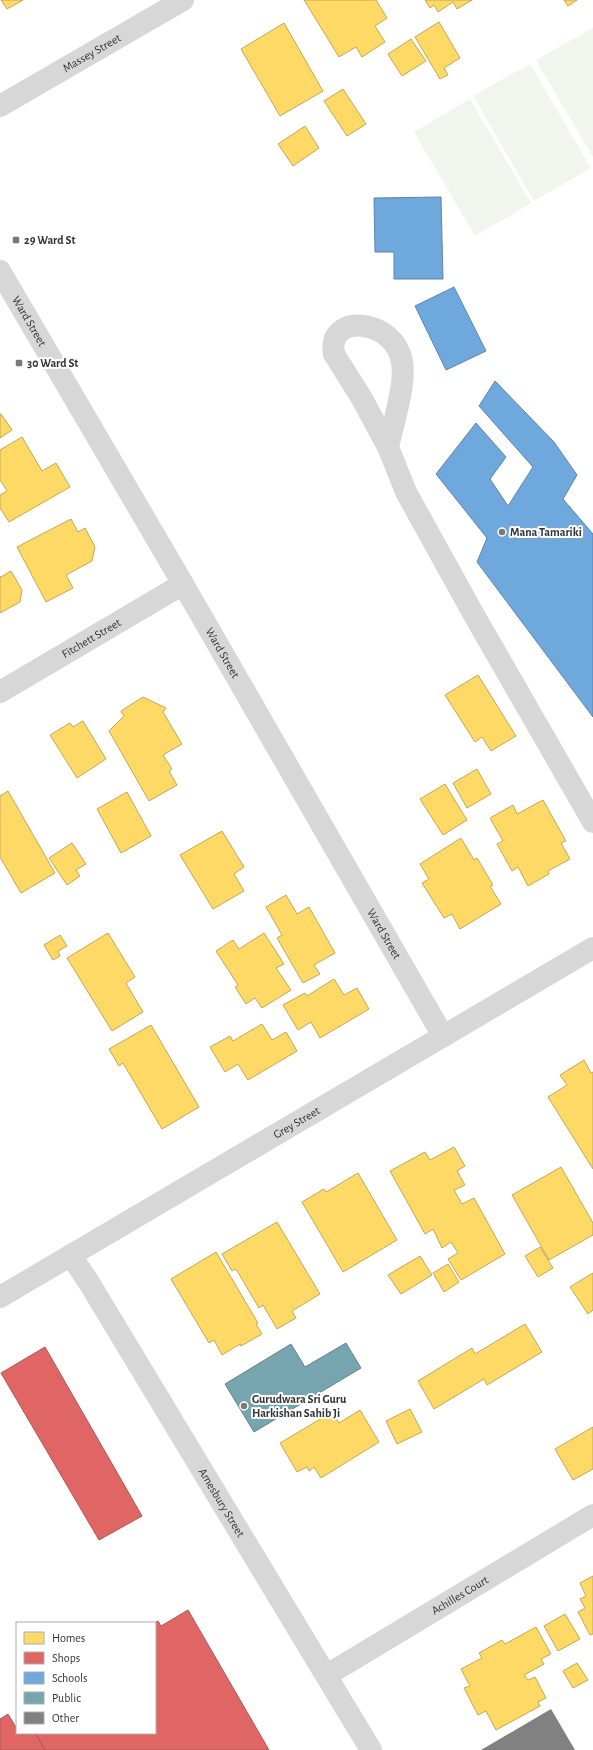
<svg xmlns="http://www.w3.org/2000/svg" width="593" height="1750" font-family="'Alegreya Sans',sans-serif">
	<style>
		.green { fill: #f1f5ed }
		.homes { fill: #ffd966; stroke: #c2a757 }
		.shops { fill: #e06666; stroke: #ac5757 }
		.schools { fill: #6fa8dc; stroke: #5d85a9 }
		.public { fill: #76a5af; stroke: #62838a }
		.building { fill: #818181 }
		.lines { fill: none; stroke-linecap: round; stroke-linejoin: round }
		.minor { stroke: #d7d7d7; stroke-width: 22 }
		.poi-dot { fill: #7a7a7a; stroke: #fff; stroke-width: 1.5 }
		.labels { text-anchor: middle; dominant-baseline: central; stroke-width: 4; stroke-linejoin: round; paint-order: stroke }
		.street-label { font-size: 12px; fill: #333; stroke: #fff }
		.poi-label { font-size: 12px; font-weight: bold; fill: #333; stroke: #fff; text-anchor: start }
	</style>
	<rect width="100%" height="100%" fill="#fff"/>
	<g class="green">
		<polygon points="593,28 593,157 536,60"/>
		<polygon points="530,64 591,168 534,201 473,96"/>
		<polygon points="470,99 531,203 475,236 414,132"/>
	</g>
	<g class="homes">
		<polygon points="1,0 23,0 7,9"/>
		<polygon points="304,0 376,0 387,18 375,26 385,42 362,57 356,47 339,57"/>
		<polygon points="425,0 472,0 457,9 453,2 438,12 434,5 430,8"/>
		<polygon points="564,0 577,0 568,6"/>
		<polygon points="439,22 460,58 444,68 448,75 440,79 415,37"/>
		<polygon points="284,23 323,91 280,116 241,49"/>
		<polygon points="411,39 426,61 402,76 388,54"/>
		<polygon points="343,89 366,124 347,136 324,101"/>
		<polygon points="305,126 319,148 293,166 278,144"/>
		<polygon points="0,414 1,414 12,430 0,438"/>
		<polygon points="22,437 42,471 56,463 70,487 9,522 0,508 0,495 7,491 0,480 0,450"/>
		<polygon points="71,519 78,532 85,528 95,547 92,561 66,575 73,588 46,602 17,547"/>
		<polygon points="11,571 22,590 20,602 0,613 0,576 1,577"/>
		<polygon points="478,675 516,736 491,751 482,737 475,742 445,695"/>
		<polygon points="143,697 166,708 163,712 182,744 163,755 172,769 169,771 177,785 149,801 109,731 124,716 121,711"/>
		<polygon points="83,721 106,759 77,778 50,735 70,723 73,727"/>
		<polygon points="477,769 491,794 467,808 453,783"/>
		<polygon points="445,784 467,820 443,835 420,799"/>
		<polygon points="8,791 55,873 21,893 0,857 0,796"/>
		<polygon points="127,792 151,836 121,853 97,809"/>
		<polygon points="543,800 566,841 561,843 570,859 548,871 549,874 528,886 518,867 512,871 497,844 503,841 490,818 513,805 517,814"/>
		<polygon points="222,831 244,867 234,874 244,891 213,909 180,855"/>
		<polygon points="461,838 474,860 477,858 493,885 490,886 501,904 460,929 452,914 444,918 422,883 429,879 420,864"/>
		<polygon points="72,843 86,864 76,870 80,876 67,885 49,858"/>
		<polygon points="286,895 297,914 309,907 335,953 314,965 320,974 303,983 277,938 282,935 266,907"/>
		<polygon points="108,933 135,977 126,983 143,1012 112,1031 67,958"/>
		<polygon points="264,933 284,964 276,968 291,990 262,1008 255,998 246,1004 235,987 238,985 216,951 233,940 239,949"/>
		<polygon points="60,935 67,946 58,951 60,956 53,960 44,945"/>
		<polygon points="334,979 344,995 357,988 369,1009 320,1038 311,1022 298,1030 283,1005 305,993 307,996"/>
		<polygon points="262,1024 272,1040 286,1032 297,1051 248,1080 238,1064 225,1072 210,1047 230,1036 233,1041"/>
		<polygon points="151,1025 199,1107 162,1129 123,1063 119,1066 109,1049"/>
		<polygon points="584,1060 591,1073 593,1072 593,1169 548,1097 567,1085 560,1075"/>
		<polygon points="454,1147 465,1166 457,1171 465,1185 454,1190 462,1204 474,1198 505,1254 461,1280 448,1259 458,1253 451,1242 442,1248 433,1229 425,1234 390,1171 425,1152 430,1160"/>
		<polygon points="561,1167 593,1223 593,1235 549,1260 512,1195"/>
		<polygon points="358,1173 397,1240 343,1272 302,1202 324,1189 326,1192"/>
		<polygon points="277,1222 320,1294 292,1311 296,1318 277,1329 263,1305 259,1308 236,1269 232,1271 222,1254"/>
		<polygon points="540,1247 553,1268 538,1277 525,1256"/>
		<polygon points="216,1252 258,1323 256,1324 262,1334 241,1346 240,1344 222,1355 214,1340 209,1343 171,1279"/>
		<polygon points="420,1256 432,1275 401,1294 388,1275"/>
		<polygon points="448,1264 459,1282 444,1292 433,1273"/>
		<polygon points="593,1273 593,1310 588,1314 570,1287"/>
		<polygon points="525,1324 542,1352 487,1385 484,1379 434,1409 418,1381 472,1348 475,1354"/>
		<polygon points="410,1409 422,1432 397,1444 386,1421"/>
		<polygon points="360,1410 379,1442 321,1478 314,1467 309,1471 307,1467 297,1472 280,1443 332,1412 339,1423"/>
		<polygon points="593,1427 593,1469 573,1480 555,1449"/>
		<polygon points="593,1576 593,1634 590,1635 578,1612 585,1608 580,1599 586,1596 580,1583"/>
		<polygon points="565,1614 580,1639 558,1651 544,1626"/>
		<polygon points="536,1627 551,1654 541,1659 544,1664 524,1675 528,1680 535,1677 546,1698 538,1702 540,1706 496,1730 486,1711 478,1715 464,1688 470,1686 461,1669 482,1658 479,1653 502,1640 505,1644"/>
		<polygon points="577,1663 588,1680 573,1688 563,1671"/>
	</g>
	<g class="shops">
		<polygon points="45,1347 142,1516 99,1540 1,1373"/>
		<polygon points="188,1610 269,1750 45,1750 35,1733 155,1733 154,1623 158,1621 161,1626"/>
		<polygon points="8,1714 17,1729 17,1733 20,1734 35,1733 45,1750 0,1750 0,1719"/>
	</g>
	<g class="schools">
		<polygon points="441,197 443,279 394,279 394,252 375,252 374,198"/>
		<polygon points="454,287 486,351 446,370 415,306"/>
		<polygon points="495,381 554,442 577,475 563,499 593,534 593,717 477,562 487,538 436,474 476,423 506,457 490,479 508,506 533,467 479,406"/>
	</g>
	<polygon class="public" points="346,1343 361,1368 254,1432 225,1384 291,1344 305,1367"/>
	<polygon class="building" points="551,1709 575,1750 481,1750"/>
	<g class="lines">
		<g class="minor">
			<path id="s1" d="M0,106L183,0"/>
			<path id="s2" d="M0,271L183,584L443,1036"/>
			<path d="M388,447C393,424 406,384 402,362C395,318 326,312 334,354L361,397L388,447L406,492L474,615L593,822"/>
			<path id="s3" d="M0,692L183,584"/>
			<path id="s4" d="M71,1256L88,1281L371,1750"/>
			<path id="s5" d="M0,1297L593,948"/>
			<path id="s6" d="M327,1675L593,1515"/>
		</g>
	</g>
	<g class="poi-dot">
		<rect x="12" y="236" width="8" height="8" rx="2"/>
		<rect x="15" y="359" width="8" height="8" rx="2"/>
		<circle cx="502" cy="532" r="4"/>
		<circle cx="244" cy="1406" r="4"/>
	</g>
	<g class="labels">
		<g class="street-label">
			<text stroke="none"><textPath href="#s1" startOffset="106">Massey Street</textPath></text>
			<text stroke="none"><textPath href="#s2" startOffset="58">Ward Street</textPath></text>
			<text stroke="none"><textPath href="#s3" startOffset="106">Fitchett Street</textPath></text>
			<text stroke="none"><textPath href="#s2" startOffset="442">Ward Street</textPath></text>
			<text stroke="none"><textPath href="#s2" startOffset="766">Ward Street</textPath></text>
			<text stroke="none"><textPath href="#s5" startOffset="344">Grey Street</textPath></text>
			<text stroke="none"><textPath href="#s4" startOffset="289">Amesbury Street</textPath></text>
			<text stroke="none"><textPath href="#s6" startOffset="155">Achilles Court</textPath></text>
		</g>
		<g class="poi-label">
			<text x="24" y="240">29 Ward St</text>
			<text x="27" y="363">30 Ward St</text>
			<text x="510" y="532">Mana Tamariki</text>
			<text x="252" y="1399">Gurudwara Sri Guru<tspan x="252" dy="14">Harkishan Sahib Ji</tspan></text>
		</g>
	</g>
	<rect x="16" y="1622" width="140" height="112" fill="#ffffff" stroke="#adadad"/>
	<rect x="24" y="1632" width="20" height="12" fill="#ffd966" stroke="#adadad"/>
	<text x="52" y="1642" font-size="12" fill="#333333">Homes</text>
	<rect x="24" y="1652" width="20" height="12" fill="#e06666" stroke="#adadad"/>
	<text x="52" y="1662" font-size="12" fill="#333333">Shops</text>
	<rect x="24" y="1672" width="20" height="12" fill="#6fa8dc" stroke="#adadad"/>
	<text x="52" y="1682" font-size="12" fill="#333333">Schools</text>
	<rect x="24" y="1692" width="20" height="12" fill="#76a5af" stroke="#adadad"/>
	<text x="52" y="1702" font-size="12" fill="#333333">Public</text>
	<rect x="24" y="1712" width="20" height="12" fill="#818181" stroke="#adadad"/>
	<text x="52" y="1722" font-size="12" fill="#333333">Other</text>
</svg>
